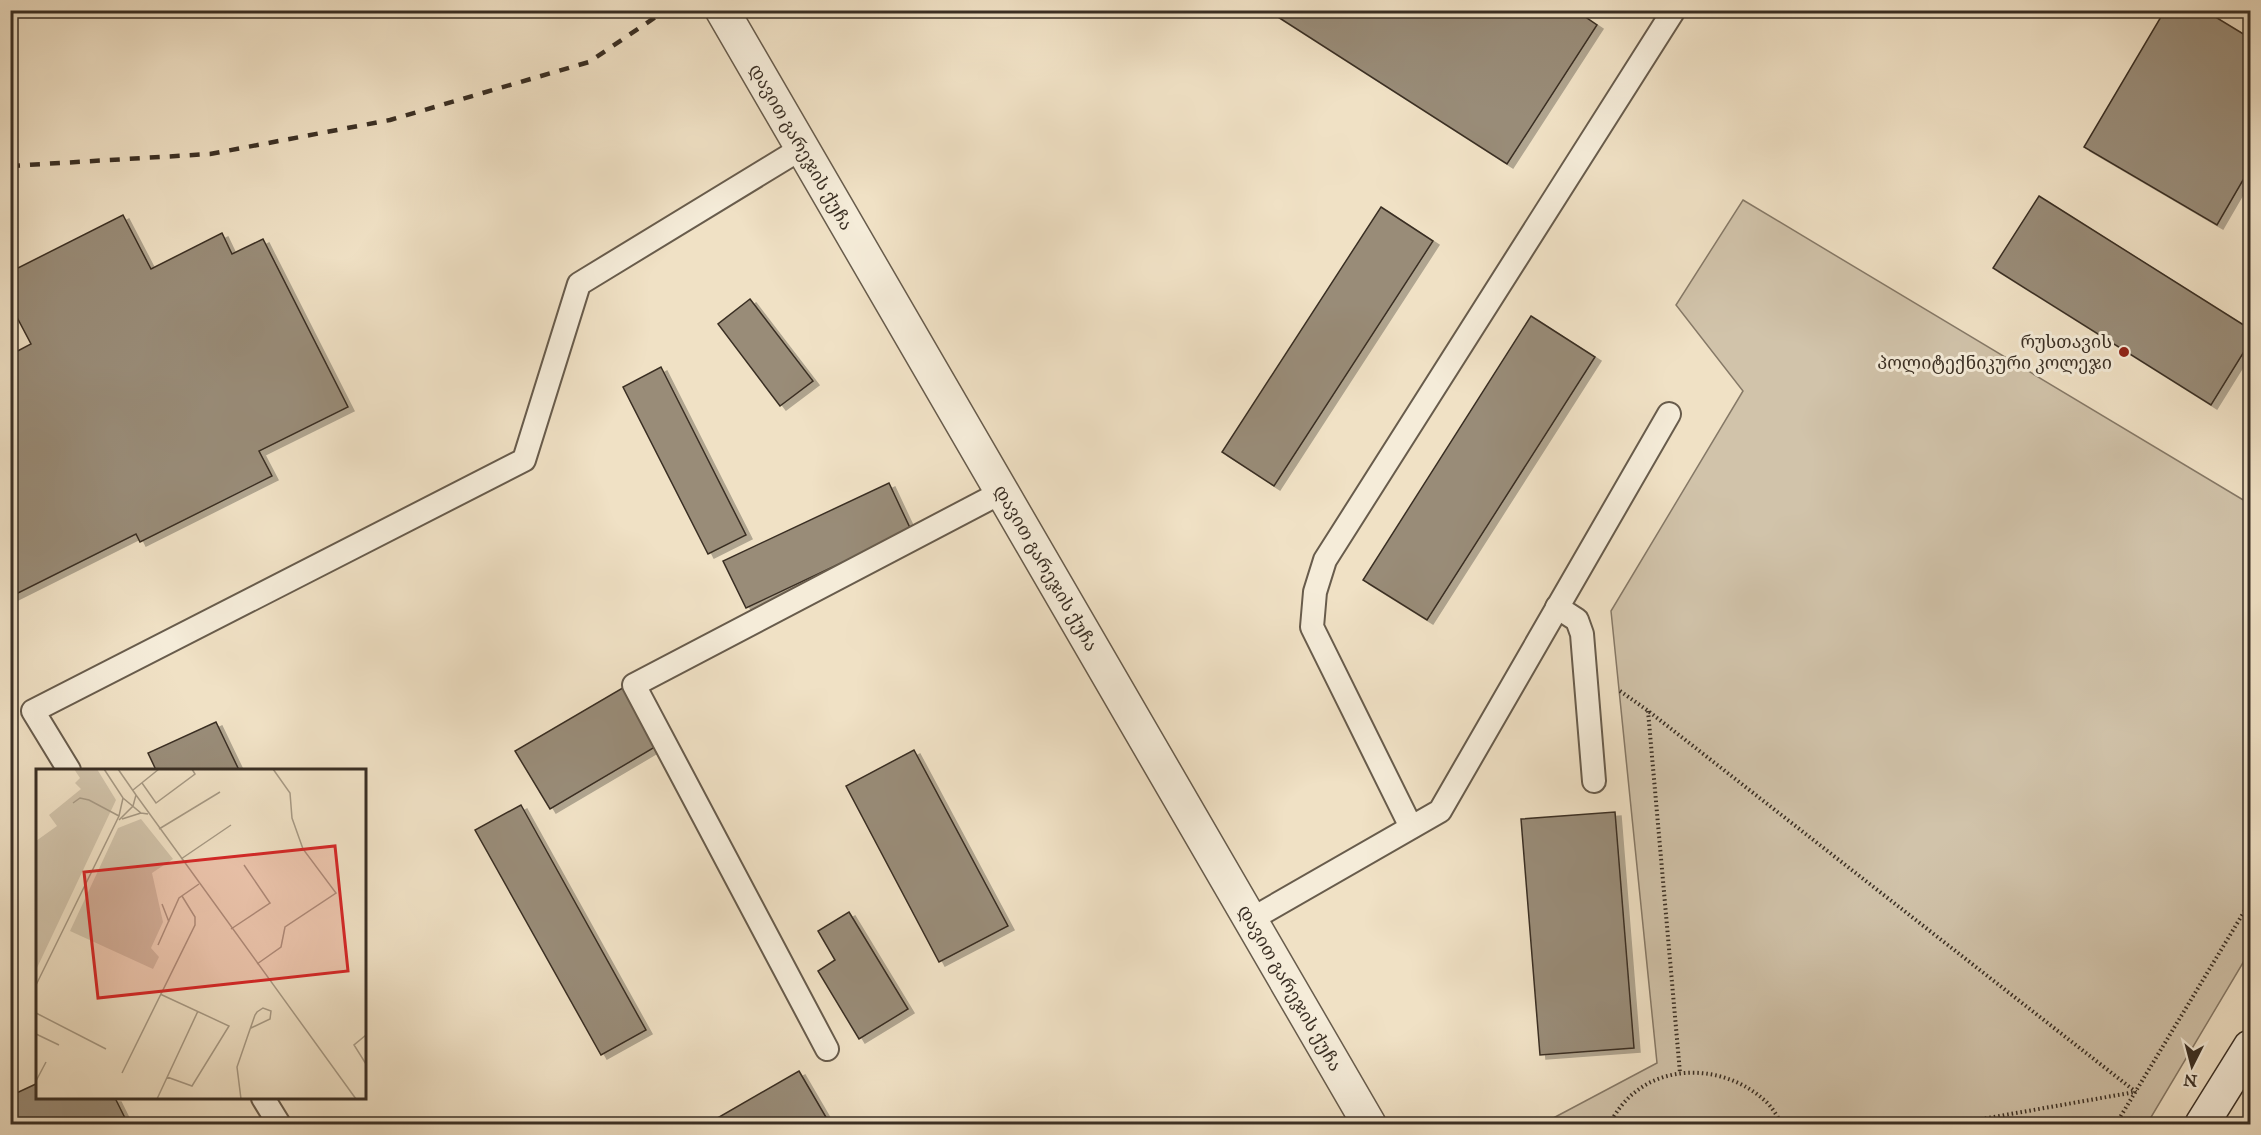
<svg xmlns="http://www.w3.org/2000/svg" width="2261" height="1135" font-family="'IM FELL Great Primer','Noto Serif Georgian',serif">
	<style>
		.green { fill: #d1c3aa; stroke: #867967; stroke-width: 1.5 }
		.building { fill: #998c78; stroke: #3a2f24; stroke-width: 1.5; filter: url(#shadow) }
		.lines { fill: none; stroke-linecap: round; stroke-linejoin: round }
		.lane-casing { stroke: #685c4c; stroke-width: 26 }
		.street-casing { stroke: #685c4c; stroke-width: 36 }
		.secondary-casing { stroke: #3a2f24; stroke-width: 36 }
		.path { stroke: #3a2f24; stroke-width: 4; stroke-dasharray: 1.5 3; stroke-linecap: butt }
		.lane { stroke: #f5ecd9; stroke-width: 22 }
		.street { stroke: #f5ecd9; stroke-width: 33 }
		.secondary { stroke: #f5ecd9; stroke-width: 33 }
		.rail { stroke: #3a2f24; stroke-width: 4.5; stroke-dasharray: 10 10; stroke-linecap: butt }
		.poi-dot { fill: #8f2418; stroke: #f5ecd9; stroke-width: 2 }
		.labels { text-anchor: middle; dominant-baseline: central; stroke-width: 6; stroke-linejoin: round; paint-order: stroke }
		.street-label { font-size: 18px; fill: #3a2f24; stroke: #f5ecd9 }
		.poi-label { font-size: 18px; fill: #3a2f24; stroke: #f5ecd9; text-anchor: end }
		.inset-road { fill: none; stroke: #a79a85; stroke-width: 1.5 }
		.view { fill: #d62828; fill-opacity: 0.15; stroke: #d62828; stroke-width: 3 }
		.inset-edge { fill: none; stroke: #3a2f24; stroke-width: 3 }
	</style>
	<defs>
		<filter id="shadow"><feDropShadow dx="6" dy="4" stdDeviation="0" flood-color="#0004"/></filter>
	</defs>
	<rect width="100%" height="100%" fill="#f0e1c5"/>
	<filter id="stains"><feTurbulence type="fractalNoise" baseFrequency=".00333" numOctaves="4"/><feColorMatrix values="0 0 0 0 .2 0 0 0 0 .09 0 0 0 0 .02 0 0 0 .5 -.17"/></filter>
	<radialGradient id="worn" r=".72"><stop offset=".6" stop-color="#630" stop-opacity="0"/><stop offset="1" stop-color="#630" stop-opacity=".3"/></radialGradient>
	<polygon class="green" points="1743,200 2250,504 2250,951 2147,1124 1542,1124 1657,1063 1611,611 1743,391 1676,305"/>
	<g class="building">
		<polygon points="1267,10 1575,10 1597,25 1507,164"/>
		<polygon points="2165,10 2204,10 2250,38 2250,168 2217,225 2084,147"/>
		<polygon points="2039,196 2250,329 2250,342 2211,405 1993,268"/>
		<polygon points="1381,207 1433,241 1274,486 1222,452"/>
		<polygon points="123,215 151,269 222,233 232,254 263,239 348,407 259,451 272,476 140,542 136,534 10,597 10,355 31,344 10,304 10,272"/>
		<polygon points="750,299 813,381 780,406 718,324"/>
		<polygon points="1531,316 1595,357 1427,620 1363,580"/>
		<polygon points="661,367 746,535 708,554 623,387"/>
		<polygon points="889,483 911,530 746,608 723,561"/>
		<polygon points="626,686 660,744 550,809 515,751"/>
		<polygon points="216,722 239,770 156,770 148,753"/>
		<polygon points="914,750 1008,926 939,962 846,786"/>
		<polygon points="521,805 646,1030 601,1055 475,830"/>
		<polygon points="1615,812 1634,1048 1540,1055 1521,819"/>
		<polygon points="849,912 908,1009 859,1039 818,971 835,960 818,931"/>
		<polygon points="799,1071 830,1124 707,1124"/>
		<polygon points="38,1083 38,1098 115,1098 128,1124 10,1124 10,1096"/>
	</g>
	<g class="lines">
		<defs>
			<g id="lane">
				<polyline points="1557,607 1577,620 1582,634 1594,781"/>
				<polyline points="69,770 33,711 524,460 579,284 802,148"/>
				<polyline points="1411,827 1312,627 1315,592 1325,560 1674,10"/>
				<polyline points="1250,920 1440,811 1669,414"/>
				<polyline points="827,1049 634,685 1002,492"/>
				<polyline points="263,1098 279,1124"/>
			</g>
			<polyline id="street" points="722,10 1369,1124"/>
			<polyline id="secondary" points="2202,1124 2250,1047"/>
		</defs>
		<use href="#lane" class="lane-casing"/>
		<use href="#street" class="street-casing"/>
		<use href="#secondary" class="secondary-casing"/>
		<g class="path">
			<polyline points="1620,691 1647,710 2136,1092"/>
			<polyline points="1648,711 1680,1073"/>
			<path d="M1609,1124C1613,1118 1617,1111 1622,1105C1657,1062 1723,1064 1763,1099C1771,1105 1777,1116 1782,1124"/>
			<polyline points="1954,1124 2135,1092"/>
			<polyline points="2116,1124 2250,902"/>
		</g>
		<use href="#lane" class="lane"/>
		<use href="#street" class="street"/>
		<use href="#secondary" class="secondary"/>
		<polyline class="rail" points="10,166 210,154 390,120 589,62 666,10"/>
	</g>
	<circle class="poi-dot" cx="2124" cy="352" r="6"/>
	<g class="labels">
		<g class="street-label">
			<text transform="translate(801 147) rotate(60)">დავით გარეჯის ქუჩა</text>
			<text transform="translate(1046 568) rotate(60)">დავით გარეჯის ქუჩა</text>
			<text transform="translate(1290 988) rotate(60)">დავით გარეჯის ქუჩა</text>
		</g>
		<g class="poi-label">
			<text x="2112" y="342">რუსთავის<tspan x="2112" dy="21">პოლიტექნიკური კოლეჯი</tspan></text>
		</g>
	</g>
	<g transform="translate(36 769)">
		<rect width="330" height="330" fill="#f0e1c5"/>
		<path d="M38,0H61L80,31L0,201V72L21,57L13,46L45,20L39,14L44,9ZM105,50L137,90L116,104L127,153L115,179L123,188L117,200L34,162L82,59Z" fill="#d1c3aa"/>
		<path class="inset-road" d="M68,0L87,29L105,44L112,45M82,0L100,26L97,37L83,51M106,14L120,34L159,5L156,0M97,21L123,0M100,26L320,330M37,34L44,29L53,31L83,47M86,50L105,44M123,60L184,23M145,90L195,56M126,135L133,153M195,160L234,134L208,96M122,176L143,129L163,115M221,195L245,178L249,158L300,124L267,80L256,49L254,24L237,0M0,216L83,47L87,29M124,225L193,257L156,317L131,308M0,244L70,280M0,265L23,276M330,266L318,276L330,295M86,304L159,156V148L146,127M0,312L10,293M121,330L162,242M205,330L201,298L211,269L219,246L221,243L227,239L235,242L234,250L215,259"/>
		<path class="view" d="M299,77L312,202L62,229L48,103Z"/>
		<rect width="330" height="330" class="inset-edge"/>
	</g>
	<rect width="2261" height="1135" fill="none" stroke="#f0e1c5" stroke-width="36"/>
	<rect x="12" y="12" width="2237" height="1111" fill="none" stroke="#3a2f24" stroke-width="3"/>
	<rect x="18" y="18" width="2225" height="1099" fill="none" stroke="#3a2f24" stroke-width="1.5"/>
	<g transform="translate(2192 1066) rotate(186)" stroke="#f5ecd9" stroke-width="4.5" paint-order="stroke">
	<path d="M0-4.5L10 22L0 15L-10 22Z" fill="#3a2f24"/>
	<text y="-9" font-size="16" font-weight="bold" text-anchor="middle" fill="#3a2f24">N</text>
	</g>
	<rect width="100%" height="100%" filter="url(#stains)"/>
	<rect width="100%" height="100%" fill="url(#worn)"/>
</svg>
